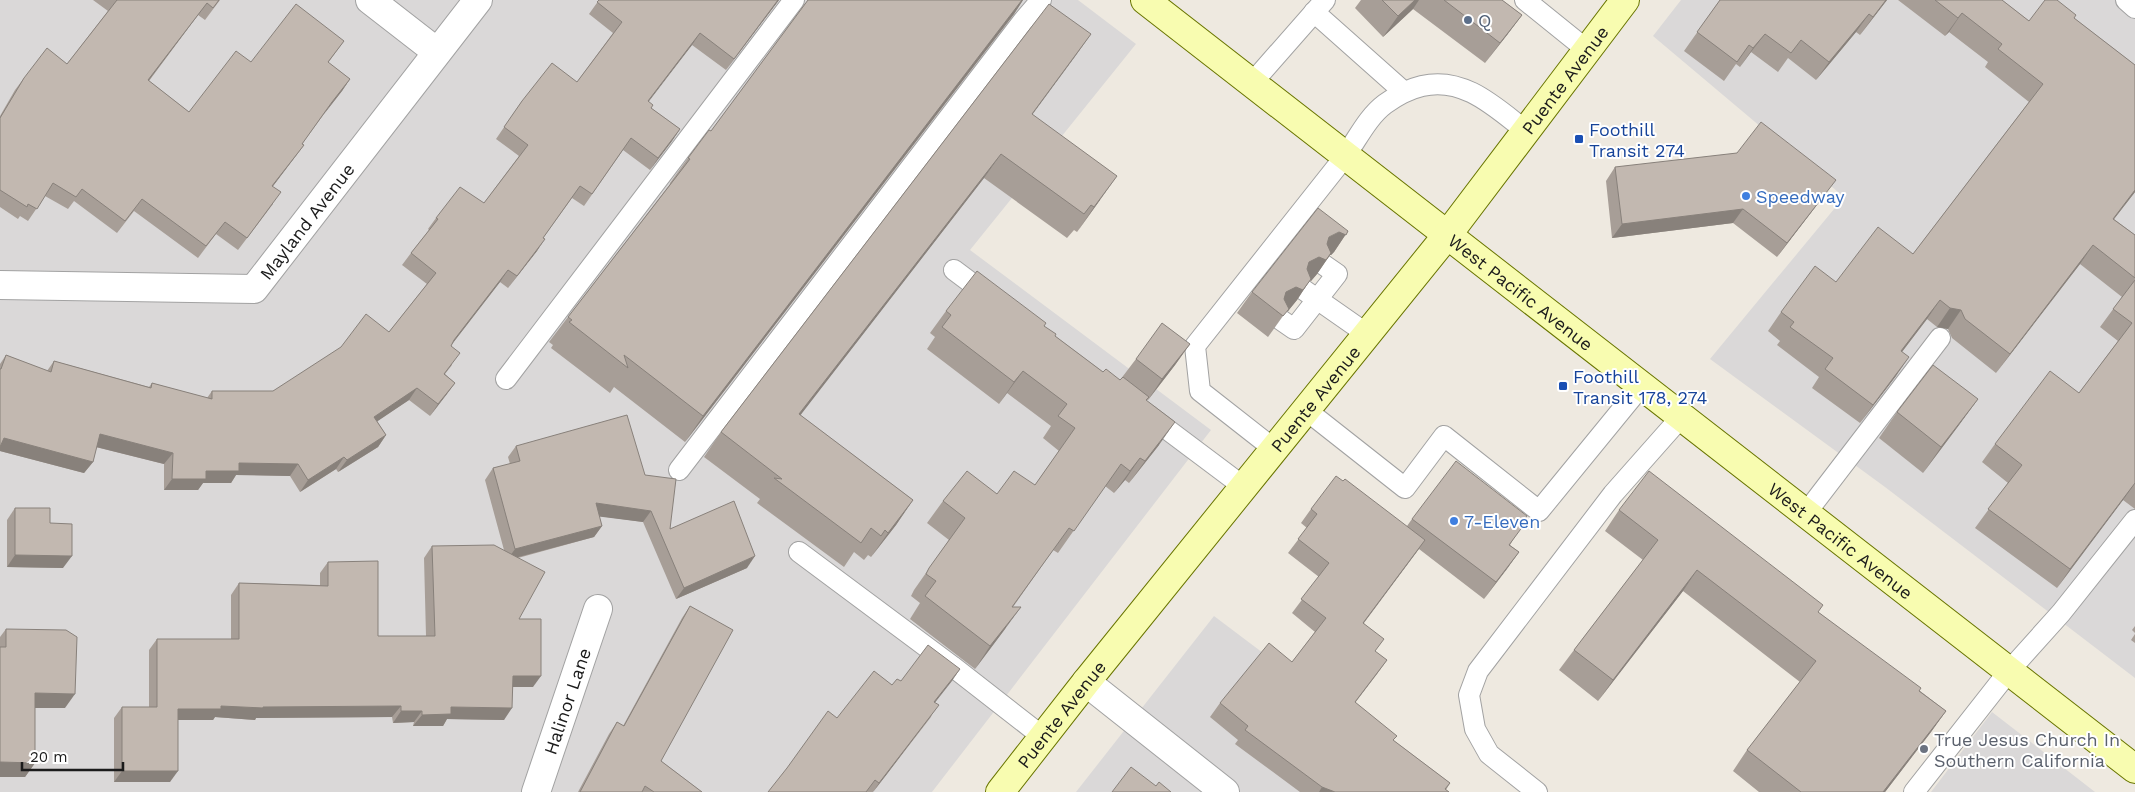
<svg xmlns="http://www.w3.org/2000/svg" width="2135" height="792" font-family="'Work Sans',sans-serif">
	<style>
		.residential { fill: #dad8d8 }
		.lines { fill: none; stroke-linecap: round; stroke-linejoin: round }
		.lane-casing { stroke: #a2a2a2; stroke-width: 22 }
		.street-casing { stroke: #a2a2a2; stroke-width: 30 }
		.secondary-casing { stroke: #697500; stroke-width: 30 }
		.lane { stroke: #fff; stroke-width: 20 }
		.street { stroke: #fff; stroke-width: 28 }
		.secondary { stroke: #f8fcb0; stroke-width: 28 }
		.wall { fill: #a79e97 }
		.shaded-wall { fill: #88817b }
		.building { fill: #c2b8b0; stroke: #88817b }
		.service-dot { fill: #5c6f8a; stroke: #fff; stroke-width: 2 }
		.transit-dot { fill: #1a4fb4; stroke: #fff; stroke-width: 2 }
		.shop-dot { fill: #3f7fe0; stroke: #fff; stroke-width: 2 }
		.worship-dot { fill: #6b7280; stroke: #fff; stroke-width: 2 }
		.labels { text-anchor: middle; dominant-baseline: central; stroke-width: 4; stroke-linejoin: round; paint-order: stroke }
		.service-label { font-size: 18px; fill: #4e5e75; stroke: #fff; text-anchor: start }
		.street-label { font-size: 18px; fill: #1b1b1b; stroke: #fff }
		.transit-label { font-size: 18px; fill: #164399; stroke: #fff; text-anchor: start }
		.shop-label { font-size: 18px; fill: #366cbe; stroke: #fff; text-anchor: start }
		.worship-label { font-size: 18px; fill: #5b616d; stroke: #fff; text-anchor: start }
	</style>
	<rect width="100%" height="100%" fill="#eee9e0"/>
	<g class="residential">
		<polygon points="0,0 1078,0 1136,44 970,250 1211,430 932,792 0,792"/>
		<polygon points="1681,0 2135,0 2135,678 1885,487 1710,359 1844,197 1653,36"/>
		<polygon points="1214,616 1447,792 1076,792"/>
		<polygon points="1992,712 2095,792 1931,792"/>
	</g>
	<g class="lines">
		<defs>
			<g id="lane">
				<polyline points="1525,0 1587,50"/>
				<polyline points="2126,0 2135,8"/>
				<polyline points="1314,12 1404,92"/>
				<polyline points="1252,83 1325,0"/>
				<polyline points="954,270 990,297"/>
				<polyline points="1304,290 1367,334"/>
				<polyline points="1281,320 1294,329 1337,274 1324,265"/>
				<polyline points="506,379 794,0"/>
				<polyline points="1306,410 1405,488 1444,436 1539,511 1642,385"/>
				<polyline points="1148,415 1244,487"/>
				<path d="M1274,449L1200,391L1195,346C1243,286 1291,225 1339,164C1355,145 1365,119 1385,104C1396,96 1409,89 1422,86C1464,76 1496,108 1526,131"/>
				<polyline points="679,470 1023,21 1041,0"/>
				<polyline points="1806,513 1940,338"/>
				<polyline points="799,552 952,666 1043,737"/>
				<polyline points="1537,792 1489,754 1475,729 1469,695 1478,671 1613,494 1682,416"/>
				<polyline points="1914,792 2009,671 2061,613 2135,520"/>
			</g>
			<g id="street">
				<polyline points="370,0 437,52"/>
				<path id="s1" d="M0,285L254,289L478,0"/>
				<polyline points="1086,682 1225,792"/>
				<path id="s2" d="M536,792L598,609"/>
			</g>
			<g id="secondary">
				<path id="s3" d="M1145,0L2135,769"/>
				<path id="s4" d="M1000,792L1086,682L1448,234L1625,0"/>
			</g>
		</defs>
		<use href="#lane" class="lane-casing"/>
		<use href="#street" class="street-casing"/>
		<use href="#secondary" class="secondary-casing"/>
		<use href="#lane" class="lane"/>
		<use href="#street" class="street"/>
		<use href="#secondary" class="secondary"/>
	</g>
	<g class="wall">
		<polygon points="93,0 220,0 205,20 198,15 149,81 189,112 251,62 344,41 328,63 350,79 342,91 324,114 302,144 304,145 295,157 273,186 273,204 238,250 216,234 198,258 134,211 117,233 74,201 68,209 45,196 28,221 20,216 18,219 0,207 0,116 15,90 24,78 67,64 108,11"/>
		<polygon points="599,0 779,0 726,70 692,45 648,101 651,108 680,129 672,141 650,170 623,150 584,206 572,198 543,238 537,251 508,288 500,282 452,344 451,346 452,365 445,374 455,383 430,416 409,400 377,421 386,435 378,447 338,472 336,469 300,492 290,476 236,475 231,483 203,483 198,490 164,490 164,464 96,447 93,462 84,473 0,451 0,364 6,355 47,371 54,361 149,387 152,383 207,398 212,391 273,391 389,332 427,284 402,265 411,253 429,230 428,229 436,218 484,203 519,156 496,139 522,101 577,82 613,33 589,14"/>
		<polygon points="808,0 1023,0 1014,14 685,442 614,387 610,393 551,348 553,345 549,342 568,317 670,184 670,183 688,158 711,131"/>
		<polygon points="1361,0 1502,0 1522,15 1507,35 1485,63 1413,9 1383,37 1355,8"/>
		<polygon points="1720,0 1887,0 1860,35 1856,32 1816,80 1788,58 1778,72 1751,52 1740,67 1736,64 1724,81 1684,51"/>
		<polygon points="1898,0 2002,0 2029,21 2074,18 2135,65 2135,192 2114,219 2135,235 2135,509 2123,500 2057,588 1975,528 2008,483 1982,462 1995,444 2079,393 2118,341 2100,327 2122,297 2080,264 1996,373 1952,338 1948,329 1937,327 1927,319 1902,352 1896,376 1860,423 1812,388 1819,377 1777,345 1780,341 1768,331 1781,312 1836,282 1913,254 2029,102 1985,67 1988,62 1949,32 1945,36"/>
		<polygon points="1091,34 1032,114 1100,200 1077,232 1074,230 1067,238 984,178 800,415 913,500 896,525 871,557 868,555 864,560 854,552 844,567 757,503 760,499 704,457 721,432"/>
		<polygon points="1615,167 1826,193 1777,257 1733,223 1612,238 1606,181"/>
		<polygon points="1348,231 1334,252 1331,255 1330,255 1317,274 1311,281 1310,280 1297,300 1288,311 1287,310 1268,337 1237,313 1252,292"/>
		<polygon points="946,311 1044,326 1055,336 1103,372 1120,380 1136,359 1190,344 1175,365 1148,400 1146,400 1159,445 1129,483 1125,480 1114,493 1105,486 1058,553 1053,550 1013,607 1005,629 975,669 910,619 920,603 911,596 914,590 949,540 927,523 943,501 997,494 1035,485 1059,451 1043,438 1051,426 1007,393 999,404 927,349 935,337 930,333"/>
		<polygon points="1978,399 1959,425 1923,473 1879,438 1897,412"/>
		<polygon points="516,446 645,475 670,529 747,568 676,599 643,522 599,516 602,526 594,537 518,558 519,619 533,687 513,687 504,720 447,719 443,726 413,726 414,722 393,723 392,717 256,718 255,720 215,717 213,720 178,720 170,782 114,782 114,718 122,707 149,707 149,650 157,639 231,639 231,595 239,583 320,585 320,573 328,562 378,636 426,636 424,558 432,546 504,550 485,480 493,468 510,464 508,457"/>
		<polygon points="15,508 50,523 63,568 7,567 7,520"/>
		<polygon points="1311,509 1407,526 1412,519 1522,524 1510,545 1519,552 1484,599 1419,549 1364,623 1375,652 1387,660 1355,702 1393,740 1450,783 1446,790 1449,792 1300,792 1235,744 1238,740 1210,717 1220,703 1292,662 1315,632 1292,613 1319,577 1288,553 1307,528 1301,523"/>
		<polygon points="1619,510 1818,612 1946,711 1931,732 1885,792 1759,792 1733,771 1747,750 1800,682 1683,591 1598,701 1559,670 1574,650 1643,560 1605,531"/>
		<polygon points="690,606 661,761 702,792 578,792 609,734 617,722 623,726 682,618"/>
		<polygon points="2135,626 2135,633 2132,630"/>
		<polygon points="6,629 65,708 35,708 35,763 25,777 0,777 0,637"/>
		<polygon points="2135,634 2135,643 2131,640"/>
		<polygon points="960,669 935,702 931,717 873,792 768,792 837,718 892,685 901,681"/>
	</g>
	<g class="shaded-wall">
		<polygon points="778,0 779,0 726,70 734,59"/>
		<polygon points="1022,0 1023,0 1014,14 685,442 703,416"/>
		<polygon points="1415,0 1419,0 1413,9 1383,37 1398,16"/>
		<polygon points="1886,0 1887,0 1860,35 1873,17"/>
		<polygon points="207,3 198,15 140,92 148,80"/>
		<polygon points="1962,13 1949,32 1945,36 1958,18"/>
		<polygon points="1869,14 1856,32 1816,80 1829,62"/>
		<polygon points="1522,15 1507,35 1485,63 1500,43"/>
		<polygon points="700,33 692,45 640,113 648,101"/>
		<polygon points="1091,34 1074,58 1015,138 1032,114"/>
		<polygon points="1765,34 1751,52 1740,67 1753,48"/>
		<polygon points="350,79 342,91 324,114 332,102"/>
		<polygon points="680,129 672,141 650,170 658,158"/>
		<polygon points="304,145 295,157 264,198 272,186"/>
		<polygon points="1001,154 984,178 782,439 799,414"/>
		<polygon points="1117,176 1100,200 1077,232 1094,207"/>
		<polygon points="1836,180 1826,193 1777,257 1787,243"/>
		<polygon points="2135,190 2135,192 2100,237 2113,219"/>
		<polygon points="1743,209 1733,223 1612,238 1622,224"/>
		<polygon points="1348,231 1334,252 1331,255 1330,255 1317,274 1311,281 1310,280 1297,300 1288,311 1287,310 1268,337 1283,316 1276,311 1286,292 1295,283 1309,262 1319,257 1330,255 1315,258 1329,237 1339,232"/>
		<polygon points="545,239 537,251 508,288 517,276"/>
		<polygon points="2093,245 2080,264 1996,373 2010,354"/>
		<polygon points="508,270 500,282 446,352 454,340"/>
		<polygon points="1940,300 1927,319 1888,370 1901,351"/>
		<polygon points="1950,308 1961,310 1948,329 1937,327"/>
		<polygon points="1190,344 1175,365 1148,400 1162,379"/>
		<polygon points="1909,357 1896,376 1860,423 1873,405"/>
		<polygon points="1023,371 999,404 1014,382"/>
		<polygon points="455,383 447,394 430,416 438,404"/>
		<polygon points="417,388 409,400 366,429 374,417"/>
		<polygon points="1978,399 1959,425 1923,473 1941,447"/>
		<polygon points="1175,422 1159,445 1129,483 1145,461"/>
		<polygon points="100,434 173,453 164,464 92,446"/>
		<polygon points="386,435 378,447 338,472 347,460"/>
		<polygon points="4,438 93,462 84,473 0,451 0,443"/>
		<polygon points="344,457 336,469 300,492 308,480"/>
		<polygon points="1140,458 1125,480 1114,493 1130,471"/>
		<polygon points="239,463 298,464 290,476 236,475 231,483 203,483 198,490 164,490 172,479"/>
		<polygon points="2135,483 2123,500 2057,588 2070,569"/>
		<polygon points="913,500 896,525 871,557 888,533"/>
		<polygon points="596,503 651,511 643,522 587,515"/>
		<polygon points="602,526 594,537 507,560 515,549"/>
		<polygon points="1425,540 1415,554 1353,637 1363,623"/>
		<polygon points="1519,552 1507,569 1484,599 1496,582"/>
		<polygon points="15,555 72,556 63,568 7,567"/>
		<polygon points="755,556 747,568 676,599 684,588"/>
		<polygon points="1697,570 1683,591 1598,701 1613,680"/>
		<polygon points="1021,607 1005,629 975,669 990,646"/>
		<polygon points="1387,660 1377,674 1345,716 1355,702"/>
		<polygon points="960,669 952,681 926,714 934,702"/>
		<polygon points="513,676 541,676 533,687 505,687"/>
		<polygon points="35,693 75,694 65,708 25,708"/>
		<polygon points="939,705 887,774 873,792 879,783"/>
		<polygon points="221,706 263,707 401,706 392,717 256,718 255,720 215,717 213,720 170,720 178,709"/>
		<polygon points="451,707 512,708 504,720 447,719 443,726 413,726 422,715"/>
		<polygon points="401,711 422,711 414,722 393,723"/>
		<polygon points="1946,711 1931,732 1885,792 1883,792"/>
		<polygon points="0,762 35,763 25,777 0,777"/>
		<polygon points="122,771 178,771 170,782 114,782"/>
		<polygon points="1322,787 1335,792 1319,792"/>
	</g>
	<g class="building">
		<polygon points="117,0 219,0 213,8 207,3 148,80 189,112 236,51 251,62 296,4 344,41 328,62 350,79 332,102 302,144 304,145 272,186 281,192 247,238 225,222 206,246 142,199 125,221 82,189 76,197 53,183 37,209 28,204 27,207 0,190 0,118 24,78 47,48 67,64"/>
		<polygon points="599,0 778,0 734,59 700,33 648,101 653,105 651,108 680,129 658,158 631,138 592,194 580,186 543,238 545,239 517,276 508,270 454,340 451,346 460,353 444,374 455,383 438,404 417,388 374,417 386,435 347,460 344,457 308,480 298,464 239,463 239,471 206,471 206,479 172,479 173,453 100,434 93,462 4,438 0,447 0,369 1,369 6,355 51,372 54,361 151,388 152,383 212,399 212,391 273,391 341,347 366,314 389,332 436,273 411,253 438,219 436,218 460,187 484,203 528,145 504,127 522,101 552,63 577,82 622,22 597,2"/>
		<polygon points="808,0 1022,0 703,416 624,355 628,368 569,322 572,320 568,317 690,159 688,158 709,130 711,131"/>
		<polygon points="1382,0 1415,0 1398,16"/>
		<polygon points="1444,0 1502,0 1522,15 1500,43"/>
		<polygon points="1720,0 1886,0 1873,17 1869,14 1829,62 1801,40 1791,53 1765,34 1753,48 1749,45 1737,62 1697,32"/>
		<polygon points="1935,0 2002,0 2029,21 2045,0 2057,0 2076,15 2074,18 2135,65 2135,190 2113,219 2135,235 2135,278 2093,245 2010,354 1965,319 1961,310 1950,308 1940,300 1901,351 1909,357 1873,405 1825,369 1833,358 1790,327 1794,322 1781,312 1815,266 1836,282 1878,227 1913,254 2043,84 1998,49 2002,44 1962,13 1958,18"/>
		<polygon points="1049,4 1091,34 1032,114 1117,176 1094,207 1091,205 1084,214 1001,154 799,414 913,500 888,533 885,530 881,536 871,528 861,543 774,478 782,479 721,432"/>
		<polygon points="1761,122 1836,180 1787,243 1743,209 1622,224 1615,167 1737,153"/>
		<polygon points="1318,208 1348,231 1346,235 1339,232 1329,237 1327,244 1331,253 1326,260 1319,257 1309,262 1307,269 1311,279 1303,290 1296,287 1286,292 1284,299 1289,309 1283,316 1252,292"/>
		<polygon points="977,271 1046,323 1044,326 1056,334 1055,336 1103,372 1106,369 1120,380 1123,377 1149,397 1146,400 1175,422 1145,461 1140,458 1130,471 1121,464 1074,531 1069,528 1012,607 1021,607 990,646 925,596 936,581 926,574 929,568 965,518 943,501 967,471 997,494 1014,471 1035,485 1075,428 1058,416 1067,404 1023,371 1014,382 942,327 951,315 946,311"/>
		<polygon points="2135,280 2135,483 2070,569 1988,509 2022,465 1995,444 2050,371 2079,393 2132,323 2113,309"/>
		<polygon points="1162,323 1190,344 1162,379 1136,359"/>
		<polygon points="1933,365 1978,399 1941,447 1897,412"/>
		<polygon points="627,415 645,475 676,479 670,529 734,501 755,556 684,588 651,511 596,503 602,526 515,549 493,468 520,461 516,446"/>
		<polygon points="1456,461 1527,516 1522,524 1523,526 1509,545 1519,552 1496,582 1412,519"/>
		<polygon points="1649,471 1823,605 1818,612 1921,688 1919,691 1946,711 1883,792 1801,792 1747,750 1816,661 1697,570 1613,680 1574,650 1658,540 1619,510"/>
		<polygon points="1336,476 1343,481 1345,479 1425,540 1363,623 1384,639 1375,651 1387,660 1355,702 1397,736 1393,740 1450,783 1445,789 1449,792 1335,792 1322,787 1245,730 1248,726 1220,703 1269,643 1292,662 1326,618 1301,599 1329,563 1298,539 1317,514 1311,509"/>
		<polygon points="15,508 50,508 50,523 72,524 72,556 15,555"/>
		<polygon points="494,545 545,572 519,619 541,619 541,676 513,676 512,708 451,707 451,714 422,715 422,711 401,711 401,706 263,707 263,708 221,706 221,709 178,709 178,771 122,771 122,707 157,707 157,639 239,639 239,583 328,586 328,562 378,561 378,636 435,636 432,546"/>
		<polygon points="690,606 733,630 661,761 702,792 654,792 645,786 642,792 580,792 617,722 624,726"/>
		<polygon points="6,629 66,630 77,637 75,694 35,693 35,763 0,762 0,647 6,647"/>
		<polygon points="928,645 960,669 934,702 939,705 879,783 875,780 866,792 768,792 787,768 828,711 837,718 874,671 892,685 897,679 901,681"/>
		<polygon points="1131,767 1156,786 1159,782 1171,792 1112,792"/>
	</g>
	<circle class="service-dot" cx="1468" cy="20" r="5"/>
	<g class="transit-dot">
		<rect x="1574" y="134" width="10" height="10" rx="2.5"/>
		<rect x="1558" y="381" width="10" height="10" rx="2.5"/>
	</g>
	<g class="shop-dot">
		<circle cx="1746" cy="196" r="5"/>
		<circle cx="1454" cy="521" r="5"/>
	</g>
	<circle class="worship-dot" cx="1924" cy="749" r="5"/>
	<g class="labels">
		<g class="service-label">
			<text x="1478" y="20">Q</text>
		</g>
		<g class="street-label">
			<text stroke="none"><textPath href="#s4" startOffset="909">Puente Avenue</textPath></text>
			<text stroke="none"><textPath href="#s1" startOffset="340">Mayland Avenue</textPath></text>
			<text stroke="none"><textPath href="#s3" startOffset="476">West Pacific Avenue</textPath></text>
			<text stroke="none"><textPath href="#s4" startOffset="504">Puente Avenue</textPath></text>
			<text stroke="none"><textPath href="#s3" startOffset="881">West Pacific Avenue</textPath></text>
			<text stroke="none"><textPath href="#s2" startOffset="96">Halinor Lane</textPath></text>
			<text stroke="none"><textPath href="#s4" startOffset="99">Puente Avenue</textPath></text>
		</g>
		<g class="transit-label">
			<text x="1589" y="129">Foothill<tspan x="1589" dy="21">Transit 274</tspan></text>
			<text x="1573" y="376">Foothill<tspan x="1573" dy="21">Transit 178, 274</tspan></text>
		</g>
		<g class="shop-label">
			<text x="1756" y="196">Speedway</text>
			<text x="1464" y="521">7-Eleven</text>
		</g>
		<g class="worship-label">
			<text x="1934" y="739">True Jesus Church In<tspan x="1934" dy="21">Southern California</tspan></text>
		</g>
	</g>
	<path d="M22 762v8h101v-8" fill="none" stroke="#1b1b1b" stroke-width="2.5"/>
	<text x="30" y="762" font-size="15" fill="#1b1b1b" stroke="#ffffff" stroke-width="4" paint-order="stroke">20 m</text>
</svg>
